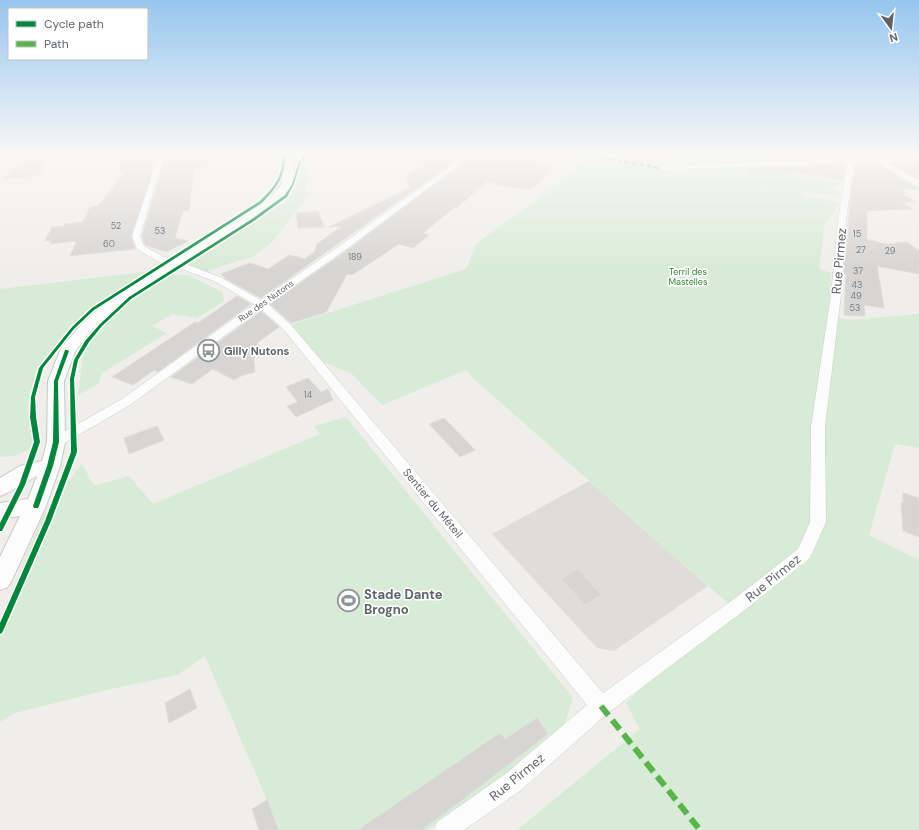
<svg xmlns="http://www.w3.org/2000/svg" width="919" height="830" font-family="'DM Sans',sans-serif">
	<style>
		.industrial { fill: #dfddda }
		.green { fill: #d8ebd6 }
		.building { fill: #d6d5d3; stroke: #deddd9 }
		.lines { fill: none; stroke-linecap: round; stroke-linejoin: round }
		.street-casing { stroke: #cbcccc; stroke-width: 1 }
		.secondary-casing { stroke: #cacacb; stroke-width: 2 }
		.street { fill: #fdfcfc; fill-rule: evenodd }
		.secondary { fill: #fdfcfc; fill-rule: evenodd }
		.quiet-far1 { stroke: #58b549; stroke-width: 2.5; stroke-dasharray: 5 2.5; stroke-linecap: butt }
		.quiet { stroke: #58b549; stroke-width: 6; stroke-dasharray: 12 6; stroke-linecap: butt }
		.cycleway-casing { stroke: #fff; stroke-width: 3 }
		.cycleway { fill: #00873e; fill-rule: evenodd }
		.labels { text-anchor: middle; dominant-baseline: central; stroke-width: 3; stroke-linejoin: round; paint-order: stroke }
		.number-label { font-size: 9px; fill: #7e8184 }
		.far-park-label { font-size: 9px; fill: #348238; stroke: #fff }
		.far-street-label { font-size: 9px; fill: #5f6368; stroke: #fff }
		.poi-label { font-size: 11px; font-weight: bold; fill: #5f6368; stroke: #fff; text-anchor: start }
		.street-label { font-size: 11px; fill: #5f6368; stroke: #fff }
		.near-street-label { font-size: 13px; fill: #5f6368; stroke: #fff }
		.near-poi-label { font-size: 13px; font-weight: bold; fill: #5f6368; stroke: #fff; text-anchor: start }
	</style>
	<rect width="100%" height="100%" fill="#efeeea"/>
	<polygon class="industrial" points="589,481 708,586 614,651 597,648 492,534"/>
	<g class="green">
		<polygon points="676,154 752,154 761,161 689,165"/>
		<polygon points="588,157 661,168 735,166 845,184 834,185 831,188 838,192 840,195 803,192 801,196 840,203 825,223 819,269 831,273 829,315 849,320 919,314 919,448 895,444 869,535 919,560 919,830 517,830 640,729 626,703 730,605 474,379 466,370 382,405 352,374 326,363 319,366 290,325 466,269 477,243 551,189"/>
		<polygon points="307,160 306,192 312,191 272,242 254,256 224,265 203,274 182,265 280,203 299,179 303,162"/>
		<polygon points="145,272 45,356 34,390 33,411 42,444 15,456 0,457 0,289"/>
		<polygon points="172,275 188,275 222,292 224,301 197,318 172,314 152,326 167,333 102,373 98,384 78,395 84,347 105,321 146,288"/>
		<polygon points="346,417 573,698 559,742 427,830 280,830 205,656 177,675 111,689 15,713 0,722 0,620 44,513 82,464 94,486 129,476 153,504 320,434 314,426"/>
	</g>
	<g class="building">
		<polygon points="126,154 158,154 131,236 135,249 70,256 77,241 50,244 51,241 45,241 52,227 64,226 65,224 83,222 90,207 98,206 125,171 117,171"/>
		<polygon points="166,154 210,154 206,169 194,170 189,210 183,211 175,238 188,241 166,252 145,245 142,236"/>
		<polygon points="410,154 465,154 261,298 226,279 221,274 250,263 268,269 289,255 305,259 315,251 317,244 342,226 329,227 410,188 405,178 426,163 410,161"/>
		<polygon points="475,154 484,154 553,165 548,169 552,170 531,190 486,182 457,208 455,207 423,233 429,235 413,248 399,244 352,275 347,274 327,311 324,313 291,323 270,304 342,254"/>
		<polygon points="833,154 862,154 864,157 770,160 768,159 836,156"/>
		<polygon points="49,160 38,176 3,179 20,162"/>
		<polygon points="911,162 919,167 919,178 892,163"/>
		<polygon points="855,164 876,164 917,189 901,189 907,193 901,193 916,202 903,203 913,209 867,211 867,239 886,244 907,242 919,251 919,274 877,266 884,308 864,305 865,316 844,315 846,274 844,274 844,267 850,204"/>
		<polygon points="845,165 843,180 800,173 750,174 750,168"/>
		<polygon points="318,211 324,227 298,228 296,213"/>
		<polygon points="237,296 251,304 158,372 154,370 133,385 112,377 195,322 198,323"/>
		<polygon points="261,311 279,327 257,343 261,348 253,350 255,372 243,375 234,380 213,369 192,384 171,377"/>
		<polygon points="308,378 321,392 328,389 333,400 296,417 287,406 298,402 286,387"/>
		<polygon points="444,418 475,450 460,457 429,424"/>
		<polygon points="157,426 164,440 129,454 124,438"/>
		<polygon points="903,493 919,498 919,537 903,531 901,503 903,503"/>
		<polygon points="578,569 601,595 585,605 562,579"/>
		<polygon points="190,689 197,708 169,723 165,703"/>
		<polygon points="537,718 548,734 457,804 421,830 358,830 500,733 505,739"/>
		<polygon points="267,800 279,830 259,830 252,809"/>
	</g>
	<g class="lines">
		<defs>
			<g id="street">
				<polygon points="21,154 49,154 46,156 0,159 0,155"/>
				<polygon points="159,154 165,154 140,236 144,246 164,257 173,259 220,277 261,300 335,249 467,154 474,154 341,253 268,304 292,326 603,693 738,596 798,549 810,522 811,427 831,295 838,220 847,163 661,170 657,168 661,166 919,156 919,160 854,163 846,220 841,295 825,427 826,522 810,558 750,606 608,713 520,791 464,830 434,830 437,822 504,775 587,705 284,330 261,309 130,405 61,445 56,447 51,445 49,442 51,439 122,399 254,304 214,281 168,264 159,262 137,249 132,236"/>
			</g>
			<g id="secondary">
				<polygon points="287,154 297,154 291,186 276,203 251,221 113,310 90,332 75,352 64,381 65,442 60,466 46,506 12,580 8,587 0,590 0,557 20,516 0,519 0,503 28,499 37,476 7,493 0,496 0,478 20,466 42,461 47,442 48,381 61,348 80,326 103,304 243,217 268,199 281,185"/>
				<polygon points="863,154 874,154 919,180 919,188"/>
			</g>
		</defs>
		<use href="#street" class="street-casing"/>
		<use href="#secondary" class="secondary-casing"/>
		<use href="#street" class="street"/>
		<use href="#secondary" class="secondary"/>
		<polyline class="quiet-far1" points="580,154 661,168"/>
		<polyline class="quiet" points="601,706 700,830"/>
		<defs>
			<g id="cycleway">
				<path d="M283,154H285C285,178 278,186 262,203L94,310L74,329L43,368L35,397L36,417L40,442L25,485L2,531H0V523L19,485L34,442L30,417L31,397L39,368L72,327L92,308L260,201C276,185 282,177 283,154Z"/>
				<polygon points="302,154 304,154 304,160 301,161 294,184 287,197 254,221 131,299 102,326 89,342 78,360 74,379 77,452 51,521 3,631 2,633 0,634 0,623 45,521 71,452 70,379 74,360 85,341 100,324 129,297 252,219 285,195 292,184 299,161 302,160"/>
				<polygon points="65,350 67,350 69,351 58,381 59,442 53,466 39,506 38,508 34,508 33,506 47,466 53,442 54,381"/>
			</g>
		</defs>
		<use href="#cycleway" class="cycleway-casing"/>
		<use href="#cycleway" class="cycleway"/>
	</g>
	<linearGradient id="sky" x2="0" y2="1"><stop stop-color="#97c6ef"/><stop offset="0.57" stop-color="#f8f7f6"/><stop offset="1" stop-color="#f8f7f6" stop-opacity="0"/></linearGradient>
	<rect width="919" height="270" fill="url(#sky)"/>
	<defs>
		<symbol id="bus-ring" viewBox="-11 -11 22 22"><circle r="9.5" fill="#fff" stroke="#919496" stroke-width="1.5"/><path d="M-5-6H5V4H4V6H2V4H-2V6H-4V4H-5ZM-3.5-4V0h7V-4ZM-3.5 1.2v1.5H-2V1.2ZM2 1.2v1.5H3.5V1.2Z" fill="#919496"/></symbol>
		<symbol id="stadium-ring" viewBox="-11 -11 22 22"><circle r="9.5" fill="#fff" stroke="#919496" stroke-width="1.5"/><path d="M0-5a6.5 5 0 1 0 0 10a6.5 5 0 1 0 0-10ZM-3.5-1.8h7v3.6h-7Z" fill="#919496"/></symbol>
	</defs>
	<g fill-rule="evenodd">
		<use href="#bus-ring" x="196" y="338" width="25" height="25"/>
		<use href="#stadium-ring" x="336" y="588" width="25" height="25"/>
	</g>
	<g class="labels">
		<g class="number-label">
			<text x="116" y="226">52</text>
			<text x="160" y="231">53</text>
			<text x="857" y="234">15</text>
			<text x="109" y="244">60</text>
			<text x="861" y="250">27</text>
			<text x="890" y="251">29</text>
			<text x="355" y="257">189</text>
			<text x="858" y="271">37</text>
			<text x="857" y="285">43</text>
			<text x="856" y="296">49</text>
			<text x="855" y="308">53</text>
			<text x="308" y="395">14</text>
		</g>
		<g class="far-park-label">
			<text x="688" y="272">Terril des<tspan x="688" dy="10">Mastelles</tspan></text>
		</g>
		<g class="far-street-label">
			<text transform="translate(266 301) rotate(-35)">Rue des Nutons</text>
		</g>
		<g class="poi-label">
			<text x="224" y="351">Gilly Nutons</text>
		</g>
		<g class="street-label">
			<text transform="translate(433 503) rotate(50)">Sentier du Méteil</text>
		</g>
		<g class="near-street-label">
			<text transform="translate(839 261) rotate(-85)">Rue Pirmez</text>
			<text transform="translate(773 578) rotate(-39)">Rue Pirmez</text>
			<text transform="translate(517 777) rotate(-39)">Rue Pirmez</text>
		</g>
		<g class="near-poi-label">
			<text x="364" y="594">Stade Dante<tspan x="364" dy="15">Brogno</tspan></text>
		</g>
	</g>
	<rect x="8" y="8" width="140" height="52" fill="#ffffff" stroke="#bfc1c3"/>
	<rect x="16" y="21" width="20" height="6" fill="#00873e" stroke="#bfc1c3"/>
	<text x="44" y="28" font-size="12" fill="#5f6368">Cycle path</text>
	<rect x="16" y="41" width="20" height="6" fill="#58b549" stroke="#bfc1c3"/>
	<text x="44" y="48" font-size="12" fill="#5f6368">Path</text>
	<g transform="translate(891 28) rotate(165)" stroke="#ffffff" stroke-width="3" paint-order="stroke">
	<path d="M0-3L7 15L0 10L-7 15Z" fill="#5f6368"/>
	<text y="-6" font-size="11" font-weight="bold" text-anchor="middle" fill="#5f6368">N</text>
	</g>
</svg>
